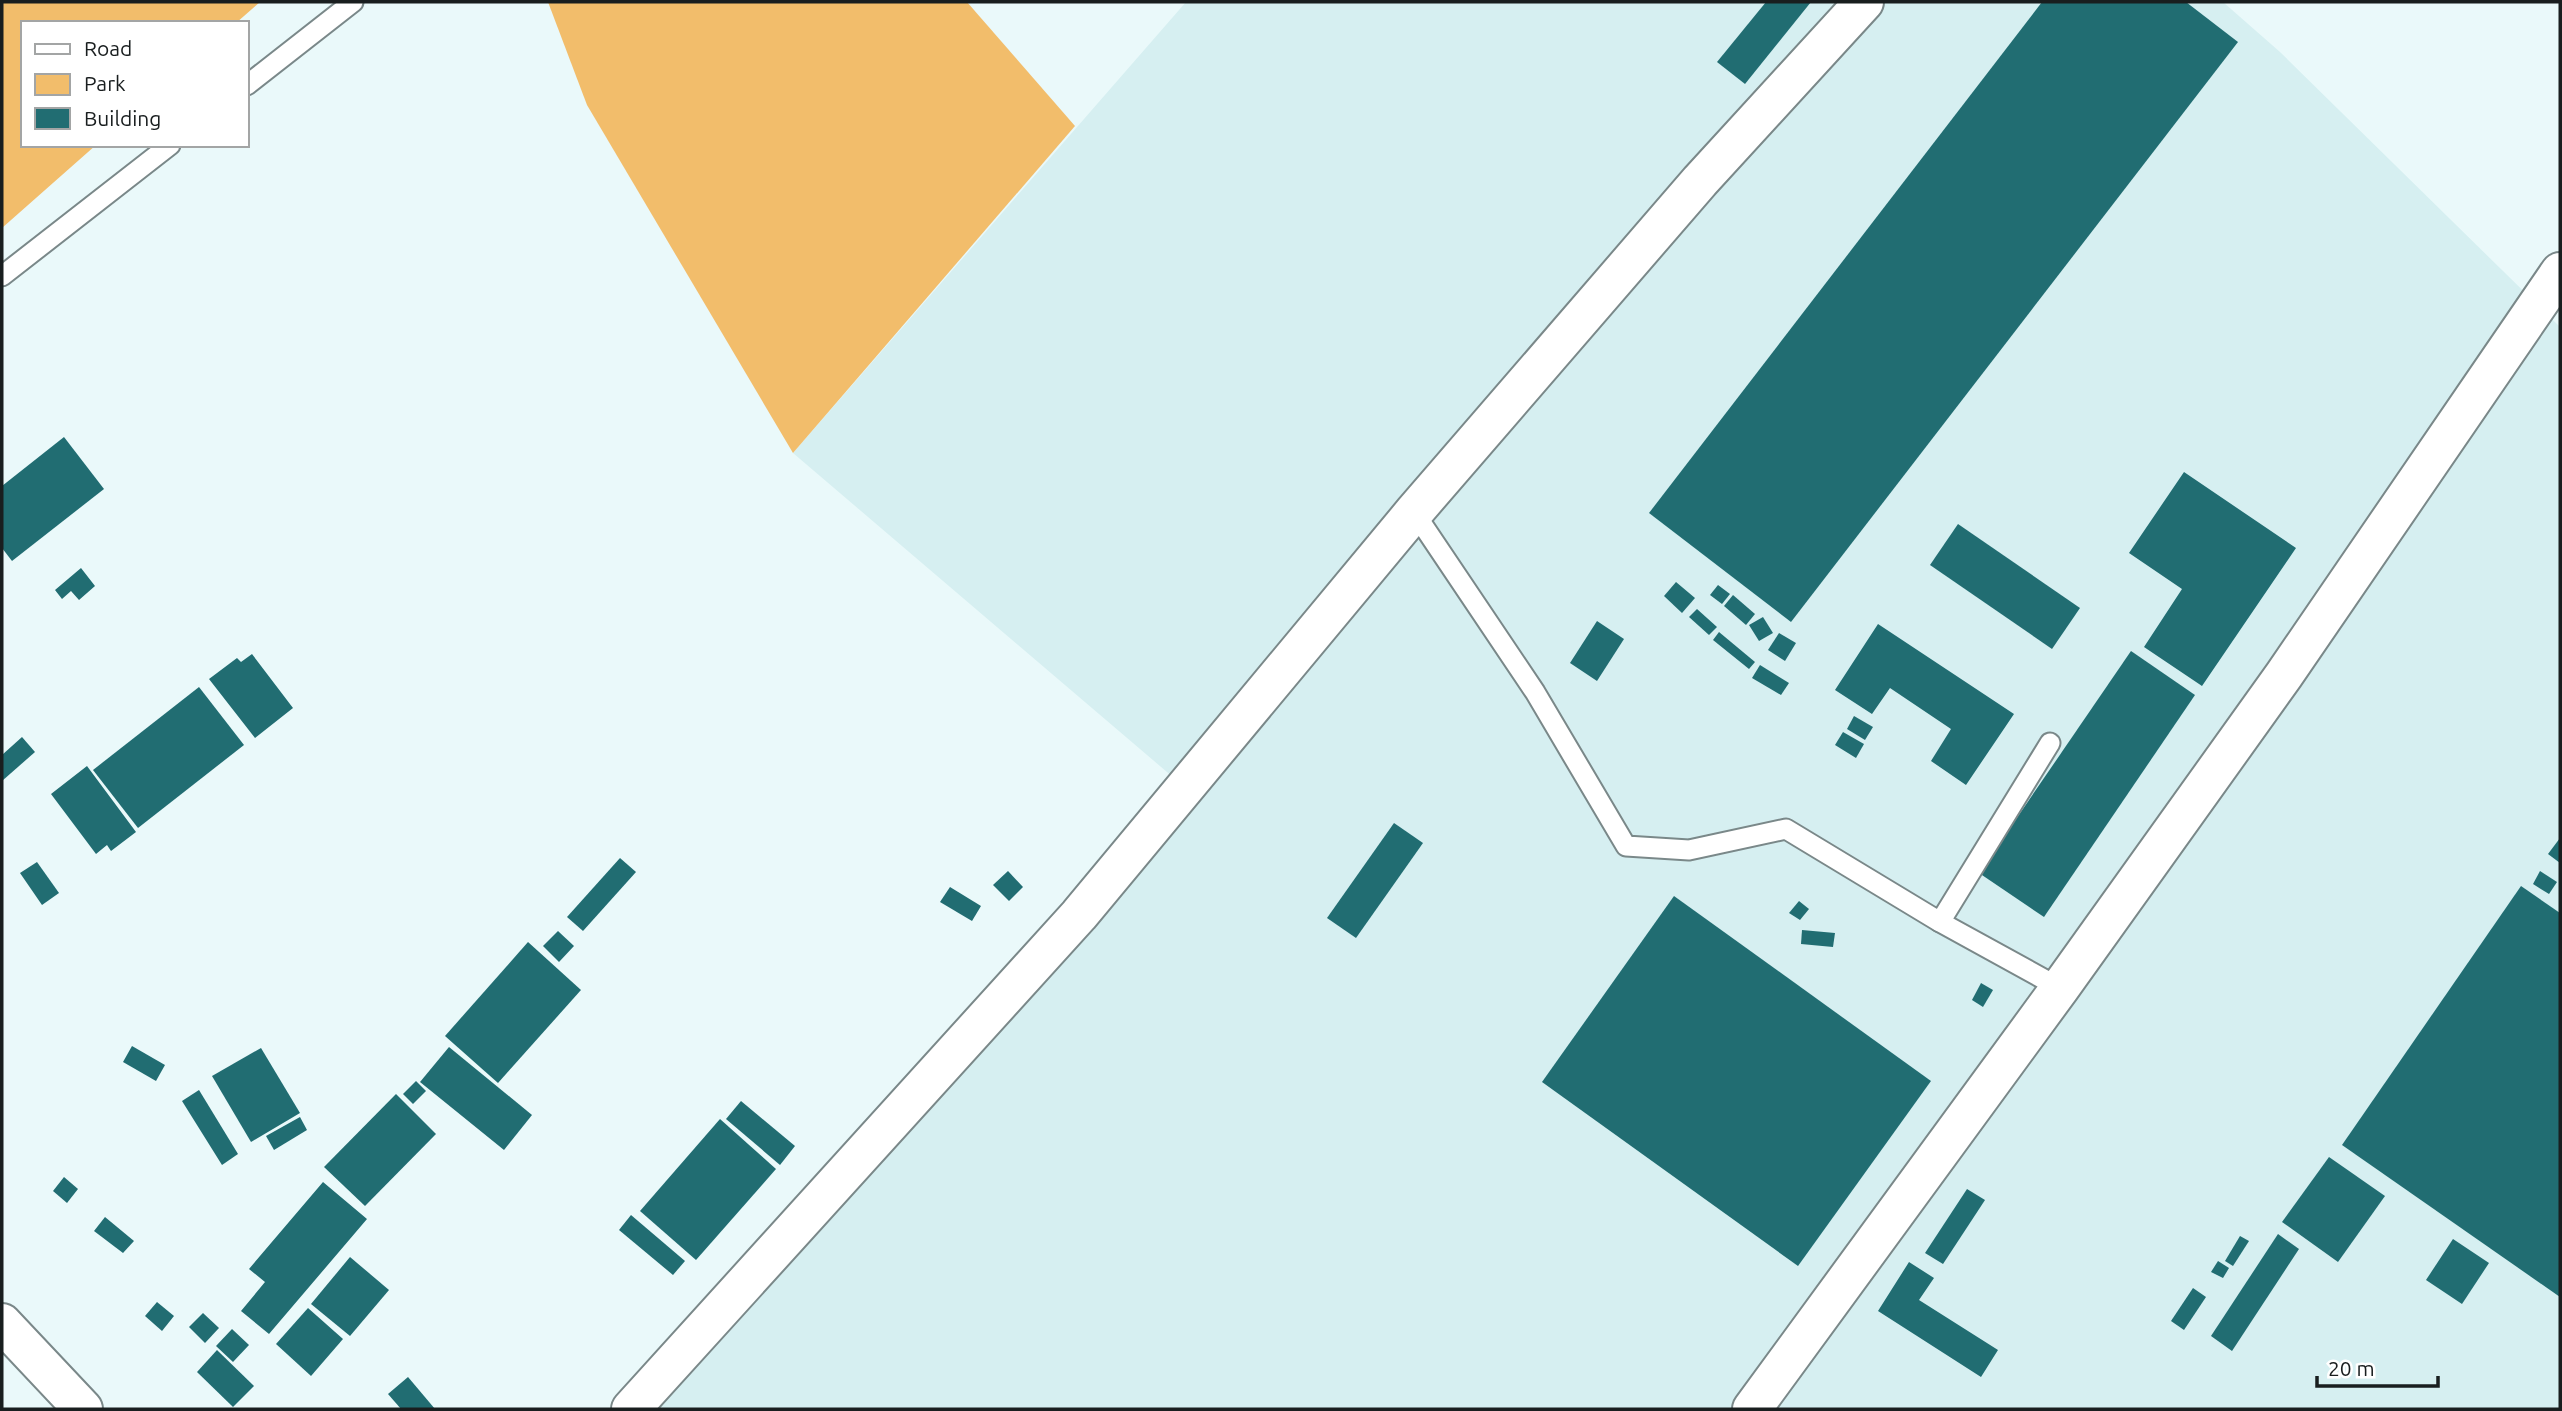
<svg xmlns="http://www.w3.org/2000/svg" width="2562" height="1411" font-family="Ubuntu,sans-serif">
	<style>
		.built { fill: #d6eff1 }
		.green { fill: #f2bd6b }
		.building { fill: #216d72 }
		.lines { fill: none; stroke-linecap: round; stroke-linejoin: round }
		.service-casing { stroke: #7a8889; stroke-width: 23 }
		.minor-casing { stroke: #7a8889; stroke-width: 42 }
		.secondary-casing { stroke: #7a8889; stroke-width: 42 }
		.service { stroke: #fff; stroke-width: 19 }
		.minor { stroke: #fff; stroke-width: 38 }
		.secondary { stroke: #fff; stroke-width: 38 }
	</style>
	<rect width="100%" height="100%" fill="#eaf9fa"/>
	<polygon class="built" points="1186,2 2223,2 2280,52 2560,327 2560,1409 644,1409 1174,778 793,453"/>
	<g class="green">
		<polygon points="2,2 260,2 236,23 23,23 23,145 96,145 2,228"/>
		<polygon points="548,2 967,2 1075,126 793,453 587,105"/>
	</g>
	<g class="building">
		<polygon points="1766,2 1811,2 1745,84 1717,62"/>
		<polygon points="2042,2 2186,2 2238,42 1791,622 1649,513"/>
		<polygon points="64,437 104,489 12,561 2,548 2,486"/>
		<polygon points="2184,472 2296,548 2202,686 2144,647 2182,589 2129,553"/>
		<polygon points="1958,524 2080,608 2052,649 1930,565"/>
		<polygon points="81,568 95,586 79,600 71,591 62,599 55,590"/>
		<polygon points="1676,582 1695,598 1682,613 1664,596"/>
		<polygon points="1718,585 1730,594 1722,604 1710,595"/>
		<polygon points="1733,595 1755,614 1746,625 1724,606"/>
		<polygon points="1697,609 1717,627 1709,635 1689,617"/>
		<polygon points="1763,617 1773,633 1759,641 1749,625"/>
		<polygon points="1597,621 1624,639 1597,681 1570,663"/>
		<polygon points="1878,624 2014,714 1966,785 1931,761 1951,729 1890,688 1872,714 1835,690"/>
		<polygon points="1719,632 1755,662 1749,669 1713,640"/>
		<polygon points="1779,633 1796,643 1785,661 1768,650"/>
		<polygon points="2131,651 2195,695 2044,917 1979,873"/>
		<polygon points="252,654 293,708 255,738 209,679 237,658 241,662"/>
		<polygon points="1760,665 1789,683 1781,695 1752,678"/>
		<polygon points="199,687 244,745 138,828 93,770"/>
		<polygon points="1854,716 1873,727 1865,740 1847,729"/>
		<polygon points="1843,732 1864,744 1856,758 1835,745"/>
		<polygon points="22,737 35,752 2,781 2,755"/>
		<polygon points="87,766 136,832 111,851 107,845 96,854 51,794"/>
		<polygon points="1394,823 1423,843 1356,938 1327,918"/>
		<polygon points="2560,838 2560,863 2548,854"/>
		<polygon points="620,858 636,872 583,931 567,917"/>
		<polygon points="37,862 59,893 42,905 20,873"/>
		<polygon points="1008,871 1023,887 1009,901 993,885"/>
		<polygon points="2540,871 2557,882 2549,894 2533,884"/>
		<polygon points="2521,886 2560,913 2560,1297 2342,1145"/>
		<polygon points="950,887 981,906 972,921 940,902"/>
		<polygon points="1674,896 1931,1081 1798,1266 1542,1082"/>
		<polygon points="1799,901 1809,909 1800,920 1789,913"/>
		<polygon points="1802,930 1835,933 1833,947 1801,944"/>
		<polygon points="558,931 574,946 559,962 543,946"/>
		<polygon points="528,942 581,990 498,1083 445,1036"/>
		<polygon points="1981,983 1993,990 1983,1007 1972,1000"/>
		<polygon points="132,1046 165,1065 156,1081 123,1062"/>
		<polygon points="449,1047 532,1115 504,1150 420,1082"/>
		<polygon points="261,1048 300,1113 251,1142 212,1076"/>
		<polygon points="416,1081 426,1091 413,1104 403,1094"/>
		<polygon points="199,1090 238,1154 222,1165 182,1101"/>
		<polygon points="396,1094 436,1134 365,1206 324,1167"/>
		<polygon points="741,1101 795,1146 780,1165 726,1119"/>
		<polygon points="300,1117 307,1130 274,1150 266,1136"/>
		<polygon points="720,1119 776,1169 696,1260 640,1211"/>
		<polygon points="2329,1157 2385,1196 2338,1262 2282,1222"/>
		<polygon points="64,1177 78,1189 67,1203 53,1191"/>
		<polygon points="323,1182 367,1219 269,1334 241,1311 265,1282 249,1269"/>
		<polygon points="1967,1189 1985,1200 1943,1264 1925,1253"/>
		<polygon points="631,1215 685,1261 673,1275 619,1230"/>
		<polygon points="105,1217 134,1241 123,1253 94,1231"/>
		<polygon points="2278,1234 2299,1249 2232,1351 2211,1336"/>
		<polygon points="2240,1236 2249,1241 2233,1266 2225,1261"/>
		<polygon points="2453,1239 2489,1263 2462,1304 2426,1280"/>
		<polygon points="350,1257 389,1290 350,1336 311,1304"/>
		<polygon points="2218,1261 2229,1268 2223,1278 2211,1272"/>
		<polygon points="1909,1262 1934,1278 1919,1300 1998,1350 1981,1377 1878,1311"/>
		<polygon points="2193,1288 2206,1297 2184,1330 2171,1321"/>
		<polygon points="157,1302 174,1316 162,1331 145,1316"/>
		<polygon points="308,1308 343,1339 311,1376 276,1344"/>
		<polygon points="203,1313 219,1328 205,1343 189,1327"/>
		<polygon points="232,1329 249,1345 233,1362 216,1346"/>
		<polygon points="217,1350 254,1386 233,1407 197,1372"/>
		<polygon points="408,1377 435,1409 401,1409 388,1394"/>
	</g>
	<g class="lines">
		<defs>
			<g id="service">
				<polyline points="247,85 353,2"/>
				<polyline points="2,276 170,145"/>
				<polyline points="1414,512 1535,692 1626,846 1689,850 1786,829 1940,922 2060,988"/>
				<polyline points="1940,922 2050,743"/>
			</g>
			<g id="minor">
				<polyline points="631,1409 1079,915 1414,512 1700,181 1864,2"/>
				<polyline points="1752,1409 2060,988 2284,675 2560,272"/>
			</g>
			<polyline id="secondary" points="2,1323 83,1409"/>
		</defs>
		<use href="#service" class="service-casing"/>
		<use href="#minor" class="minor-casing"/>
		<use href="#secondary" class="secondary-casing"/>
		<use href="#service" class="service"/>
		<use href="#minor" class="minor"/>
		<use href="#secondary" class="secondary"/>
	</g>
	<rect width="2562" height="1411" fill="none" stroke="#191e1f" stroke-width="7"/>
	<rect x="21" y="21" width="228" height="126" fill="#ffffff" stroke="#a3a5a5" stroke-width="2"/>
	<rect x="35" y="44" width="35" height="10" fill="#ffffff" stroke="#a3a5a5" stroke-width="2"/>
	<text x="84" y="56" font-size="21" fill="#191e1f">Road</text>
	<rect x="35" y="74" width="35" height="21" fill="#f2bd6b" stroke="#a3a5a5" stroke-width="2"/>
	<text x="84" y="91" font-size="21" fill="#191e1f">Park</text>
	<rect x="35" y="108" width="35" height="21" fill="#216d72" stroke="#a3a5a5" stroke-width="2"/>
	<text x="84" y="126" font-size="21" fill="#191e1f">Building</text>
	<path d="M2317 1376v10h121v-10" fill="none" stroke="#191e1f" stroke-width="3.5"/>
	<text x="2328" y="1376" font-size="21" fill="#191e1f" stroke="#ffffff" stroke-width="5" paint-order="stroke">20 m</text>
</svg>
